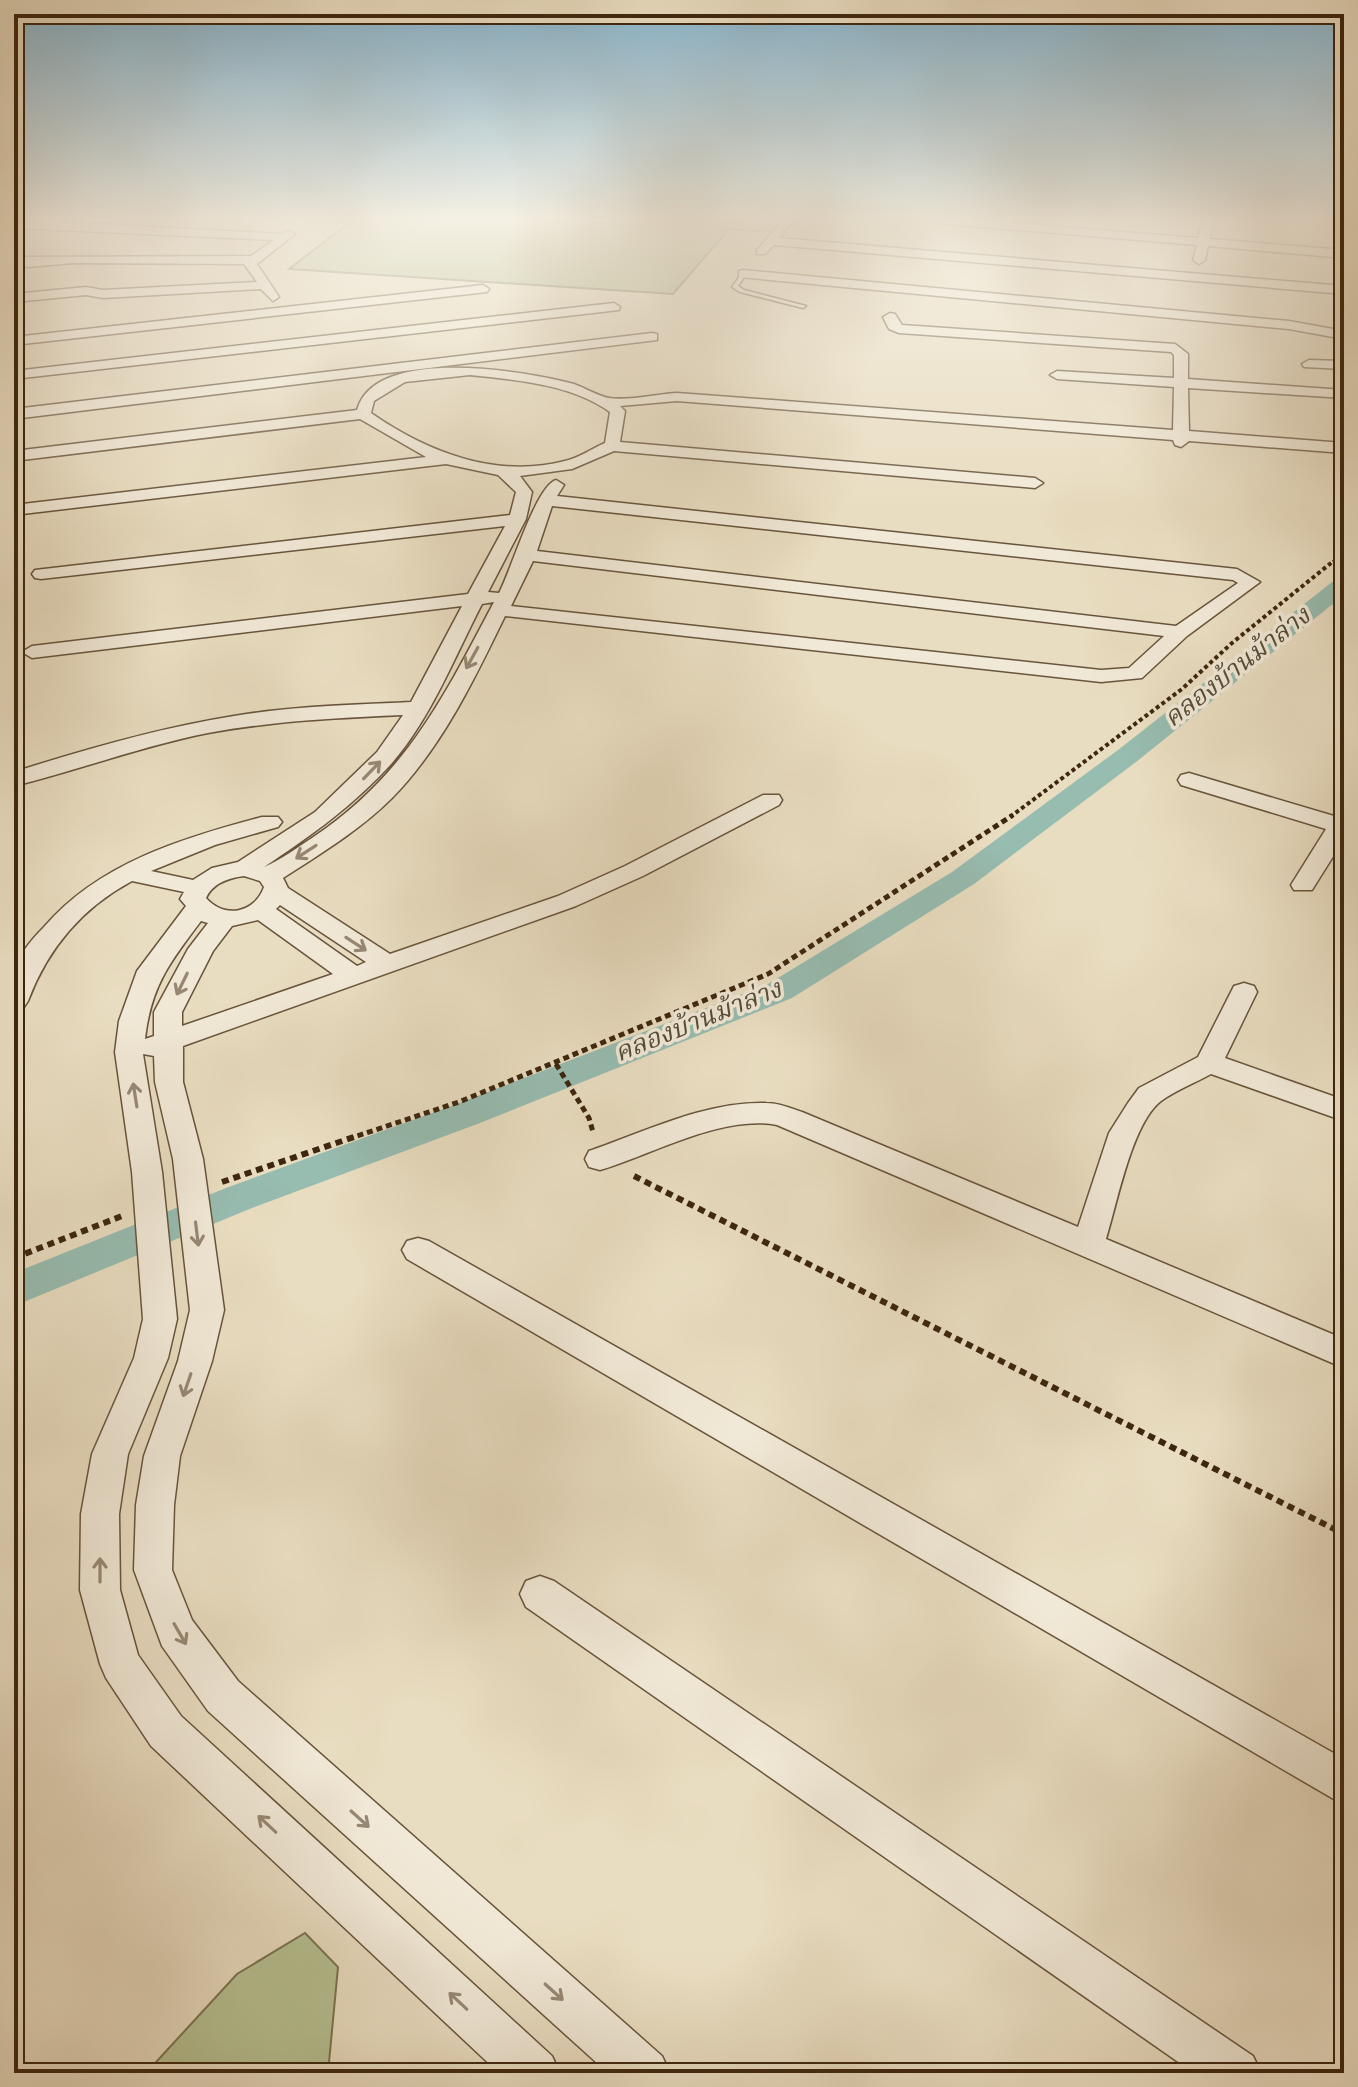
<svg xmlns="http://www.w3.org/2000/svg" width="1358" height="2087" font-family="'IM FELL Double Pica','Noto Serif Thai',serif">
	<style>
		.green { fill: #b6c193; stroke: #7a7451; stroke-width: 2 }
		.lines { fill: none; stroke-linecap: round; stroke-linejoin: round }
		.canal { fill: #97bcb0; fill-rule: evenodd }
		.lane-casing { stroke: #68543c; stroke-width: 3 }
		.street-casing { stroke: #68543c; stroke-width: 3 }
		.path-far3 { stroke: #3d260f; stroke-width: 3; stroke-dasharray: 3 2; stroke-linecap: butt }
		.path-far2 { stroke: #3d260f; stroke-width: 4; stroke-dasharray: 4 3; stroke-linecap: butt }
		.path-far1 { stroke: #3d260f; stroke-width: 5; stroke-dasharray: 6 4; stroke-linecap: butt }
		.path { stroke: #3d260f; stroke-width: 6; stroke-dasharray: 7 5; stroke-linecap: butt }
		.lane { fill: #f1e9d7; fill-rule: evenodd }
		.street { fill: #f1e9d7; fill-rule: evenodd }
		.oneway { stroke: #978873 }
		.labels { text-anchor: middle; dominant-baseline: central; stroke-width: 7; stroke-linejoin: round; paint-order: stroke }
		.water-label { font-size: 26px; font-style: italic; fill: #544c37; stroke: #f1e9d7 }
	</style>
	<rect width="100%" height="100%" fill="#e9ddc1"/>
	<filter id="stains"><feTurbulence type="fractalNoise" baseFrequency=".0025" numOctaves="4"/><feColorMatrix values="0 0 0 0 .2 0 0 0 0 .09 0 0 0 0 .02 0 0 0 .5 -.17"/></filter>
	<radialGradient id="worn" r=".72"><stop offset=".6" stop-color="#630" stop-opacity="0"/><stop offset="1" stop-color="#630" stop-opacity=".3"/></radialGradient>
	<g class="green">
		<polygon points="227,217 460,217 641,225 646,219 734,223 740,218 783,221 771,232 729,229 673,294 289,269 349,223"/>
		<polygon points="305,1933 338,1967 328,2073 146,2073 237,1974"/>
	</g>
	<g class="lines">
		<polygon class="canal" points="1344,577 1344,595 1136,762 974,884 792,998 480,1123 252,1208 14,1306 14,1273 226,1188 454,1105 768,984 952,872 1118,750 1336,579"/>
		<defs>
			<polygon id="lane" points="743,272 746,274 738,286 744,290 806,306 803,308 740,292 732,287"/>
			<g id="street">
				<polygon points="786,217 797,217 779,238 1344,286 1344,294 774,245 765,254 757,254 757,250"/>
				<polygon points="894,217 939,217 1198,238 1204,217 1214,217 1210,239 1344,250 1344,258 1208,246 1205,260 1199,264 1193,260 1197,245 899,220"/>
				<polygon points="1328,217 1344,217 1344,221 1329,219"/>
				<polygon points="41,221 282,234 289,231 295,234 257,264 279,297 273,301 261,289 103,298 86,295 14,302 14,294 86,287 103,290 257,282 244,264 73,263 28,267 15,263 15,257 251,256 274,240 14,228 14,222"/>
				<polygon points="743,270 1289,321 1344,331 1344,339 1289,329 739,277 739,271"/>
				<polygon points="483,285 489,289 487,292 14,345 14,337"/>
				<polygon points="614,303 620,307 619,310 14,379 14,371"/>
				<path d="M890,313L895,314L902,325L1175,344L1188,354V379L1344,390V398L1188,388L1189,431L1344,443V453L1189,441L1181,447L1175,445L1173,440L677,401L620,406L625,411L620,442L1035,478L1043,483L1035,488L614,451L572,469L520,476L532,492L526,519L488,592L499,593C512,568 536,486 556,480L564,485L557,496L1237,569L1260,582L1187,636L1142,678L1101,682L505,616C474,680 442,747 392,798C360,830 320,854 283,878L288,888L390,954L558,896L625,866L763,795H779L782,800L779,805L643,876L576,906L183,1046V1082L203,1159L224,1310L212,1361L180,1456L174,1505L172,1570L192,1620L238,1681L662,2056L670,2073H608L208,1711L162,1646L134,1570L136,1505L144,1456L178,1361L190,1310L173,1159L155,1082L154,1056L143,1054L162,1172L177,1319L168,1358L128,1454L119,1514L120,1590L138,1655L181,1716L552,2056L560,2073H499L151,1746L106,1678L100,1664L80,1590L81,1514L92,1454L134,1358L143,1319L132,1172L115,1052L119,1021L137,971L186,906L180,899L184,892L132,881C82,908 48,948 28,1001L24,1007L14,1010C14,997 11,979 15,967C21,952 33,938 44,927C99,863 183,838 262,817H278L282,822L278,827L215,845L151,871L193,880L212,868L238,862L315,812L377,752L403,715C337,718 273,721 208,733C142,746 79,770 14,786V772C86,749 159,728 234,716C292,706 352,705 411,702L462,606L32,658L22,652L32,646L468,594L505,526L41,579L35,578L32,574L35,570L510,515L516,492L498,475L446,464L14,515V505L426,457L360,419L14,461V451L357,410C375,345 526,371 574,384C585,388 598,396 609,398C629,401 656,394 677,393L1173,430L1174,387L1057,379L1050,375L1057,371L1174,378V355L1171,352L899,333L889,329L883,317ZM470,375C517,380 571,384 610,412L605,443C591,449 579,458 565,461C496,479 427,452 371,413L374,401L405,382ZM552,506L1233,580L1238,583L1176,626L537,551ZM533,561L1164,636L1129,668L1101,670L511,606ZM494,602C443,699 405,776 312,838C297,848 280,860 264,867C311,836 354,805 392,763C431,718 455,656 482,604ZM244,876L260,881L264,887C255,913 224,919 206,898C213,883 228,878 244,876ZM280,905L366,962L357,966L276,909ZM258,920L333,974L182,1026V1012L213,951L232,926ZM201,921L208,923L188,949L154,1012V1036L145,1039C151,986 170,962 201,921Z"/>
				<polygon points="652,333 657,334 657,340 14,419 14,409"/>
				<polygon points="1309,360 1344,361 1344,369 1304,367 1302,364"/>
				<polygon points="1189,773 1344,819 1344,839 1312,890 1294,890 1291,885 1326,829 1181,785 1178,780 1181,775"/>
				<path d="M1244,983L1254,986L1257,992L1225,1058L1344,1100V1121L1211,1074C1195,1083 1176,1090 1161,1101C1132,1123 1117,1204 1106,1239L1344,1339V1368L777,1125C723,1114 651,1155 600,1170L589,1167L585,1159L589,1151C644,1132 706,1101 766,1103C778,1103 791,1108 802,1112L1078,1227L1109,1133L1128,1103L1139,1088L1198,1057L1231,992L1234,986Z"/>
				<polygon points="418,1238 429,1241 1344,1759 1344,1805 407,1259 402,1250 407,1241"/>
				<polygon points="540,1576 554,1581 1253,2056 1261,2073 1194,2073 526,1607 520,1594 526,1581"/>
			</g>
		</defs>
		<use href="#lane" class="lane-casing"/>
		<use href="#street" class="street-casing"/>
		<polyline class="path-far3" points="1329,565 1344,553"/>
		<polyline class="path-far2" points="1010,817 1182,689 1232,643 1331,563"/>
		<g class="path-far1">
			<polyline points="556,1064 589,1118 593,1132"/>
			<polyline points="348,1139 459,1102 768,974 1013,815"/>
		</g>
		<g class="path">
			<polyline points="634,1176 1344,1534"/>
			<polyline points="222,1182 354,1137"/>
			<polyline points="14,1258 122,1216"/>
		</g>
		<use href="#lane" class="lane"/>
		<use href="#street" class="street"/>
	</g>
	<defs><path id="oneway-shaft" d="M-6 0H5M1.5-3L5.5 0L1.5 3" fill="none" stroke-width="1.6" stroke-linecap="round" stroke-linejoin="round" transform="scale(2)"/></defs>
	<g class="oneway">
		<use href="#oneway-shaft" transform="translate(472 658) rotate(119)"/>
		<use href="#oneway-shaft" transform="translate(372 770) rotate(-46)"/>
		<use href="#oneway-shaft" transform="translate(306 852) rotate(147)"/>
		<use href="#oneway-shaft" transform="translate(356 944) rotate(33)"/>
		<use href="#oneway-shaft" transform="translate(182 984) rotate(116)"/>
		<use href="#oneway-shaft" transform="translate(135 1095) rotate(-99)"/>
		<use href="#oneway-shaft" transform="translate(197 1234) rotate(83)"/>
		<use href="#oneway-shaft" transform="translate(187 1385) rotate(109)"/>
		<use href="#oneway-shaft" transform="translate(100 1570) rotate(-90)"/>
		<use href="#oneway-shaft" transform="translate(180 1634) rotate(60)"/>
		<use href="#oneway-shaft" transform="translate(360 1819) rotate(42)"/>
		<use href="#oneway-shaft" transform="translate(267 1824) rotate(-137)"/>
		<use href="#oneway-shaft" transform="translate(554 1992) rotate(42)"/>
		<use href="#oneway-shaft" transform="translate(458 2001) rotate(-137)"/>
	</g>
	<linearGradient id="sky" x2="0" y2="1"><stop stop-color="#87b7d2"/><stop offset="0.43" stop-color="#f5f0e3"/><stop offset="1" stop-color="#f5f0e3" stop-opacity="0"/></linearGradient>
	<rect width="1358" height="509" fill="url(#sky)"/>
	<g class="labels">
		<g class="water-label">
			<text transform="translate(1237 667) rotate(-38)">คลองบ้านม้าล่าง</text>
			<text transform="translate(698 1021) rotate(-22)">คลองบ้านม้าล่าง</text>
		</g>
	</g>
	<rect width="1358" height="2087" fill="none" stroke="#e9ddc1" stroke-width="48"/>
	<rect x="16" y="16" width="1326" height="2055" fill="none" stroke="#3d260f" stroke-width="4"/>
	<rect x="24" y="24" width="1310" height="2039" fill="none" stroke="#3d260f" stroke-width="2"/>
	<rect width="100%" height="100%" filter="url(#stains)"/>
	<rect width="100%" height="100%" fill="url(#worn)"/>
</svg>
